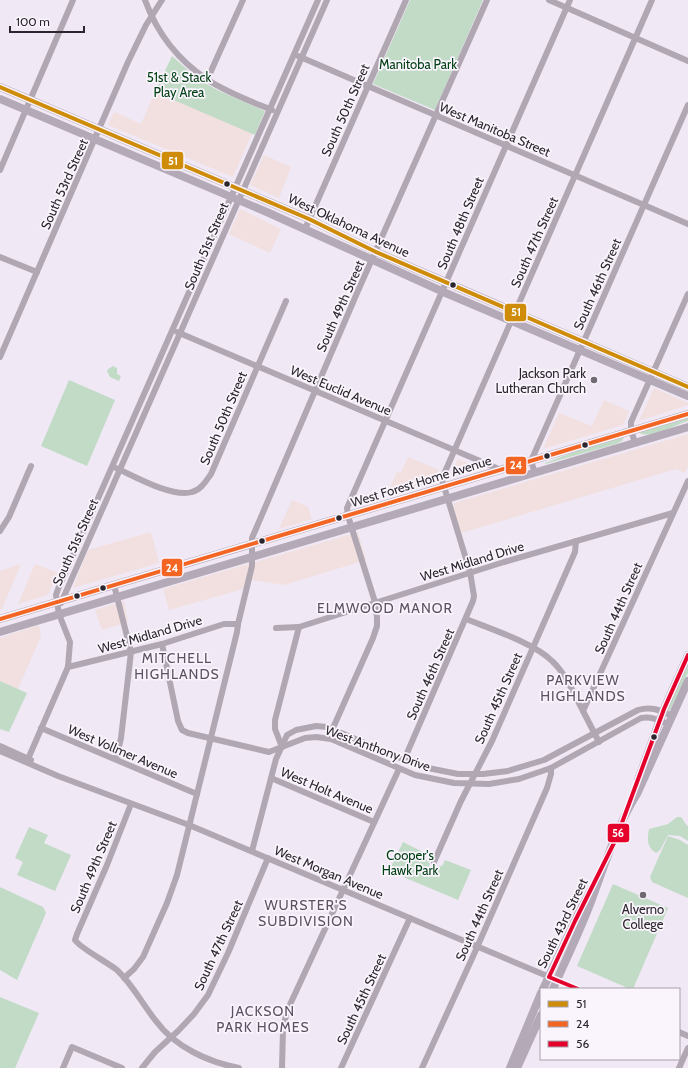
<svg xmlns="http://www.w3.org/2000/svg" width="688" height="1068" font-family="Cabin,sans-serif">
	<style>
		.commercial { fill: #f1e0df }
		.green { fill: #c2dbc7 }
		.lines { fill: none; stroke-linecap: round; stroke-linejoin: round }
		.minor { stroke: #b1a7b3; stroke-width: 6 }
		.major { stroke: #b4a9b7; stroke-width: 8 }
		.bus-1-casing { stroke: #faf4fd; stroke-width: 7 }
		.bus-2-casing { stroke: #faf4fd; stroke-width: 7 }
		.bus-3-casing { stroke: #faf4fd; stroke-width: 7 }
		.bus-1 { stroke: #ce8c09; stroke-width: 4 }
		.bus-2 { stroke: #f26522; stroke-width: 4 }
		.bus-3 { stroke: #e4002b; stroke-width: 4 }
		.bus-dot { fill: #2b262e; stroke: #faf4fd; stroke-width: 1.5 }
		.poi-dot { fill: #706a73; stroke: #faf4fd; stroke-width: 1.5 }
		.labels { text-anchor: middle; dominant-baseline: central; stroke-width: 3.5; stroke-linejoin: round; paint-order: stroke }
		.park-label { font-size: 13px; fill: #004013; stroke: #faf4fd }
		.street-label { font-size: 13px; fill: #2b262e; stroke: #faf4fd }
		.poi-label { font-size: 13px; fill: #2b262e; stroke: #faf4fd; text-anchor: end }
		.neighbourhood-label { font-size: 14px; letter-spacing: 1px; fill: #5d5263; stroke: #faf4fd }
		.line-badge { stroke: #faf4fd; stroke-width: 1.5 }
		.badge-label { font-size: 11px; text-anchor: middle; font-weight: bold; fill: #fff }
	</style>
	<rect width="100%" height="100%" fill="#f0e8f4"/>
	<g class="commercial">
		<polygon points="155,92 252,133 233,177 108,125 114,112 141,124"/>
		<polygon points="264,155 291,167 279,198 250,185"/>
		<polygon points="240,209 281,229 270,253 229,234"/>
		<polygon points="654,388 688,403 688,405 639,421"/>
		<polygon points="604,400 629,411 623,425 543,449 559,413 592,426"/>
		<polygon points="688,434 688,466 685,473 676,469 461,533 454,509 454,503"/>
		<polygon points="408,457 439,470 433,483 386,496 397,472 401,473"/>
		<polygon points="458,459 479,468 450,476"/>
		<polygon points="292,500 308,507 312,519 279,529"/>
		<polygon points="151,532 159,563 73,588 88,550"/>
		<polygon points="358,532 366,560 284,585 252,580 250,587 169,610 163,589"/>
		<polygon points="21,564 2,609 0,609 0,571"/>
		<polygon points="35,564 58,573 48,595 18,604"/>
		<polygon points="124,601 128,622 102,630 95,610"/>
		<polygon points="39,625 41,636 18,689 0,681 0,638"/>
	</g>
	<g class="green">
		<polygon points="410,0 483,0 435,110 373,84"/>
		<polygon points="172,56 197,78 217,90 265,111 255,135 155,92"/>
		<polygon points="113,366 117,368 117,374 121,376 119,381 110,377 107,371 108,369"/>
		<polygon points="69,380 115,400 87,466 41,446"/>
		<path d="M688,418V421C675,425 655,437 641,434L640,432Z"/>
		<polygon points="624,437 622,441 616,444 545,464 545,463 579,450"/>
		<polygon points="688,663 688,673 671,709 669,711 667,710"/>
		<polygon points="0,681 27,693 9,732 0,729"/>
		<path d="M677,817H681C684,820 684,823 688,826V841L680,836L668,835L660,850L656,853C647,848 647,839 649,829L668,824Z"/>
		<polygon points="29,827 48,835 44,843 71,855 55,891 17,875 23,862 15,858"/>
		<polygon points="668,836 680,840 688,845 688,898 652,882 650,877"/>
		<polygon points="403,842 427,854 425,858 430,864 429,866 430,868 433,866 442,866 445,860 471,870 458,900 389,871"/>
		<polygon points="613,884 668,908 633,989 630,989 577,966"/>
		<polygon points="0,887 43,907 46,913 17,980 0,970"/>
		<polygon points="0,997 39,1013 15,1068 0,1068"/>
	</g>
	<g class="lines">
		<g class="minor">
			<path d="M145,0C157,33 179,61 208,80C228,93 250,101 272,110"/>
			<polyline points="549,0 688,61"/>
			<polyline points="298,56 688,224"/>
			<polyline points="207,80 243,0"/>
			<polyline points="0,170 73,0"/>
			<polyline points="305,229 406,0"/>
			<polyline points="0,257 37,272"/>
			<polyline points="177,332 501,470"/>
			<polyline points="0,357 128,62 146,25 162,0"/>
			<polyline points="635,443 631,430 631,422 688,294"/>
			<path d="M116,468C134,476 172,498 192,492C201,490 206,481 211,474L286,301"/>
			<polyline points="535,473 531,461 688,105"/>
			<polyline points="0,531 9,517 31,466"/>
			<polyline points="114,585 131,652 121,738 116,759"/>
			<polyline points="61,603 327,0"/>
			<path d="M466,619C491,629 534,643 552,661C566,674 574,694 583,711"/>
			<polyline points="276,628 299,627 504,562 673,513"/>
			<path d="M162,644L178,721L182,730L188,733L269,752L305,738L316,737L331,739L415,775L454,783L489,784L519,779L551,768L641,718C651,716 659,720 668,724"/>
			<polyline points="68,667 162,644 224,624 238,624"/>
			<polyline points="41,728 197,794"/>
			<polyline points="333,728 373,638 377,626 377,618 375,602 348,516 347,508 570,0"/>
			<polyline points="599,742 583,711 688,481"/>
			<polyline points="0,746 31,760"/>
			<polyline points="282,747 275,729 275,720 299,627"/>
			<polyline points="0,751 58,776 189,825 578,989"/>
			<polyline points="28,759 68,667 70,642 59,614 56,595 58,589 318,0"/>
			<polyline points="404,760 473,601 474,596 470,572 442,480 444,474 652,0"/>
			<polyline points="271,778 374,822"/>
			<path d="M131,804L107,865L77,934L75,940C80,948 107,962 117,970C133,985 143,1005 156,1021C175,1047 208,1062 239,1068"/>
			<path d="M252,851L276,759L287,735L296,730L316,726L327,727L412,763L428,768L458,774H483L508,771L544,760L638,710C651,706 660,710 672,716"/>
			<polyline points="434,862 461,801 492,741 575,552 576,541"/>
			<polyline points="124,978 134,969 143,957 167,903 177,875 237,632 238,624 252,566 252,538 357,293 487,0"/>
			<polyline points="679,1032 688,1036"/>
			<polyline points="63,1068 72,1047 122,1068"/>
			<polyline points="142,1068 155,1052 178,1031 194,1014 208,995 228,953 268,858"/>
			<polyline points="282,1068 283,1029 287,1011 399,769"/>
			<polyline points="341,1068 410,918"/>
			<polyline points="422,1068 475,952 547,788 551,774 551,768"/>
			<polyline points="679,1068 688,1048"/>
		</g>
		<g class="major">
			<polyline points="0,87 309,219 376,252 688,387"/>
			<polyline points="0,99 269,213 448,294 688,396"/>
			<polyline points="0,619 688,414"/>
			<polyline points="0,632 688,427"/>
			<polyline points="638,780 664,709 688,655"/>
			<polyline points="543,989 579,912 591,890"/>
			<path d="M553,989C566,959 581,929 592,899C605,864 617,826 637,794L688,681"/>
			<polyline points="510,1068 541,993"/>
			<polyline points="517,1068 541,1015"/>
		</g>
		<defs>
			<polyline id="bus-1" points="0,87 309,219 376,252 688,387"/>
			<polyline id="bus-2" points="0,619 688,414"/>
			<polyline id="bus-3" points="578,989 549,977 575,921 616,839 664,709 688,655"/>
		</defs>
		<use href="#bus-1" class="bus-1-casing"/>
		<use href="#bus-2" class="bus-2-casing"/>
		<use href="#bus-3" class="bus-3-casing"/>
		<use href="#bus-1" class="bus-1"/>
		<use href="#bus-2" class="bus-2"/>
		<use href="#bus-3" class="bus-3"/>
	</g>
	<g class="bus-dot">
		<circle cx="227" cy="184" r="3.5"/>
		<circle cx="453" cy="285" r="3.5"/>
		<circle cx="585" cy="445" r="3.5"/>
		<circle cx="547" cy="456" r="3.5"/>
		<circle cx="339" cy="518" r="3.5"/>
		<circle cx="262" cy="541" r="3.5"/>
		<circle cx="103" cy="588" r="3.5"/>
		<circle cx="77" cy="596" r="3.5"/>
		<circle cx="654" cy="737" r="3.5"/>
	</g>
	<g class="poi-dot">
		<circle cx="594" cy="380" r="4"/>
		<circle cx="643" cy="895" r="4"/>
	</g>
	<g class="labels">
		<g class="park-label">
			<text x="418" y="64">Manitoba Park</text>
			<text x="179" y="77">51st &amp; Stack<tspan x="179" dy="15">Play Area</tspan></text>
			<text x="410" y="855">Cooper's<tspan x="410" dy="15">Hawk Park</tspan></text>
		</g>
		<g class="street-label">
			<text transform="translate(345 110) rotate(-66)">South 50th Street</text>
			<text transform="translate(495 129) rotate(23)">West Manitoba Street</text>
			<text transform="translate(64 184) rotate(-66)">South 53rd Street</text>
			<text transform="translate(460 223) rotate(-67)">South 48th Street</text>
			<text transform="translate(349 225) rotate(25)">West Oklahoma Avenue</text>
			<text transform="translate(534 242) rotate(-66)">South 47th Street</text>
			<text transform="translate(206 246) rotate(-67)">South 51st Street</text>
			<text transform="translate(597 284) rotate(-66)">South 46th Street</text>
			<text transform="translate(340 306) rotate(-66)">South 49th Street</text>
			<text transform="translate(341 390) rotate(23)">West Euclid Avenue</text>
			<text transform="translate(223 418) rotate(-67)">South 50th Street</text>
			<text transform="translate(421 481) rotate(-17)">West Forest Home Avenue</text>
			<text transform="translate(75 542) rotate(-66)">South 51st Street</text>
			<text transform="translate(472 561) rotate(-17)">West Midland Drive</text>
			<text transform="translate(618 608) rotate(-66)">South 44th Street</text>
			<text transform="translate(150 634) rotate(-16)">West Midland Drive</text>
			<text transform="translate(430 674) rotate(-66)">South 46th Street</text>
			<text transform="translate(498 698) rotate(-66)">South 45th Street</text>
			<text transform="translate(378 748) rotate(20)">West Anthony Drive</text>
			<text transform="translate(123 751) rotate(23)">West Vollmer Avenue</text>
			<text transform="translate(327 790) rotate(23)">West Holt Avenue</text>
			<text transform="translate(93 867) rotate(-67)">South 49th Street</text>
			<text transform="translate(329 872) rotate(23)">West Morgan Avenue</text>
			<text transform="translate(479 915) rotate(-66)">South 44th Street</text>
			<text transform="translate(562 923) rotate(-64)">South 43rd Street</text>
			<text transform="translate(218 945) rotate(-65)">South 47th Street</text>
			<text transform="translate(361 999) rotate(-65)">South 45th Street</text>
		</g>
		<g class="poi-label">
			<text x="586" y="373">Jackson Park<tspan x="586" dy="15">Lutheran Church</tspan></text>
			<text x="643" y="909" text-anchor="middle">Alverno<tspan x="643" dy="15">College</tspan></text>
		</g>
		<g class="neighbourhood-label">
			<text x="385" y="608">ELMWOOD MANOR</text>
			<text x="177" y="658">MITCHELL<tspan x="177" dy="16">HIGHLANDS</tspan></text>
			<text x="583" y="680">PARKVIEW<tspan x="583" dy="16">HIGHLANDS</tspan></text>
			<text x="306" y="905">WURSTER'S<tspan x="306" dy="16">SUBDIVISION</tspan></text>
			<text x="263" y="1011">JACKSON<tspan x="263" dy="16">PARK HOMES</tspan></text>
		</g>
	</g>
	<g class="line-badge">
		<rect x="161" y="151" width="23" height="19" rx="4" fill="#ce8c09"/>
		<rect x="504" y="303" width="23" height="19" rx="4" fill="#ce8c09"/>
		<rect x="505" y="456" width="22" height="19" rx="4" fill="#f26522"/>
		<rect x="161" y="558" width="22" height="19" rx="4" fill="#f26522"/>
		<rect x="607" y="823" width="23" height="20" rx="4" fill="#e4002b"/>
	</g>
	<g class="badge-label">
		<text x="173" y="165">51</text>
		<text x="516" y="316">51</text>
		<text x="516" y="469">24</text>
		<text x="172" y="572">24</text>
		<text x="618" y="837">56</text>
	</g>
	<rect x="540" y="988" width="140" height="72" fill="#faf4fd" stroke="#a7a2aa"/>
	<rect x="548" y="1001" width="20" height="6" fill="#ce8c09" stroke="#a7a2aa"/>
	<text x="576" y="1008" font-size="12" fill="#2b262e">51</text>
	<rect x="548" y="1021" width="20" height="6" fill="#f26522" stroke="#a7a2aa"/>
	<text x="576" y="1028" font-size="12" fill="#2b262e">24</text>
	<rect x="548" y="1041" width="20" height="6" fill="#e4002b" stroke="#a7a2aa"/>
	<text x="576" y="1048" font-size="12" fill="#2b262e">56</text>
	<path d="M10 26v6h74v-6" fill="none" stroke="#2b262e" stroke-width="2"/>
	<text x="16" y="26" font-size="12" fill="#2b262e" stroke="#faf4fd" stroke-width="3" paint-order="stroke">100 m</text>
</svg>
